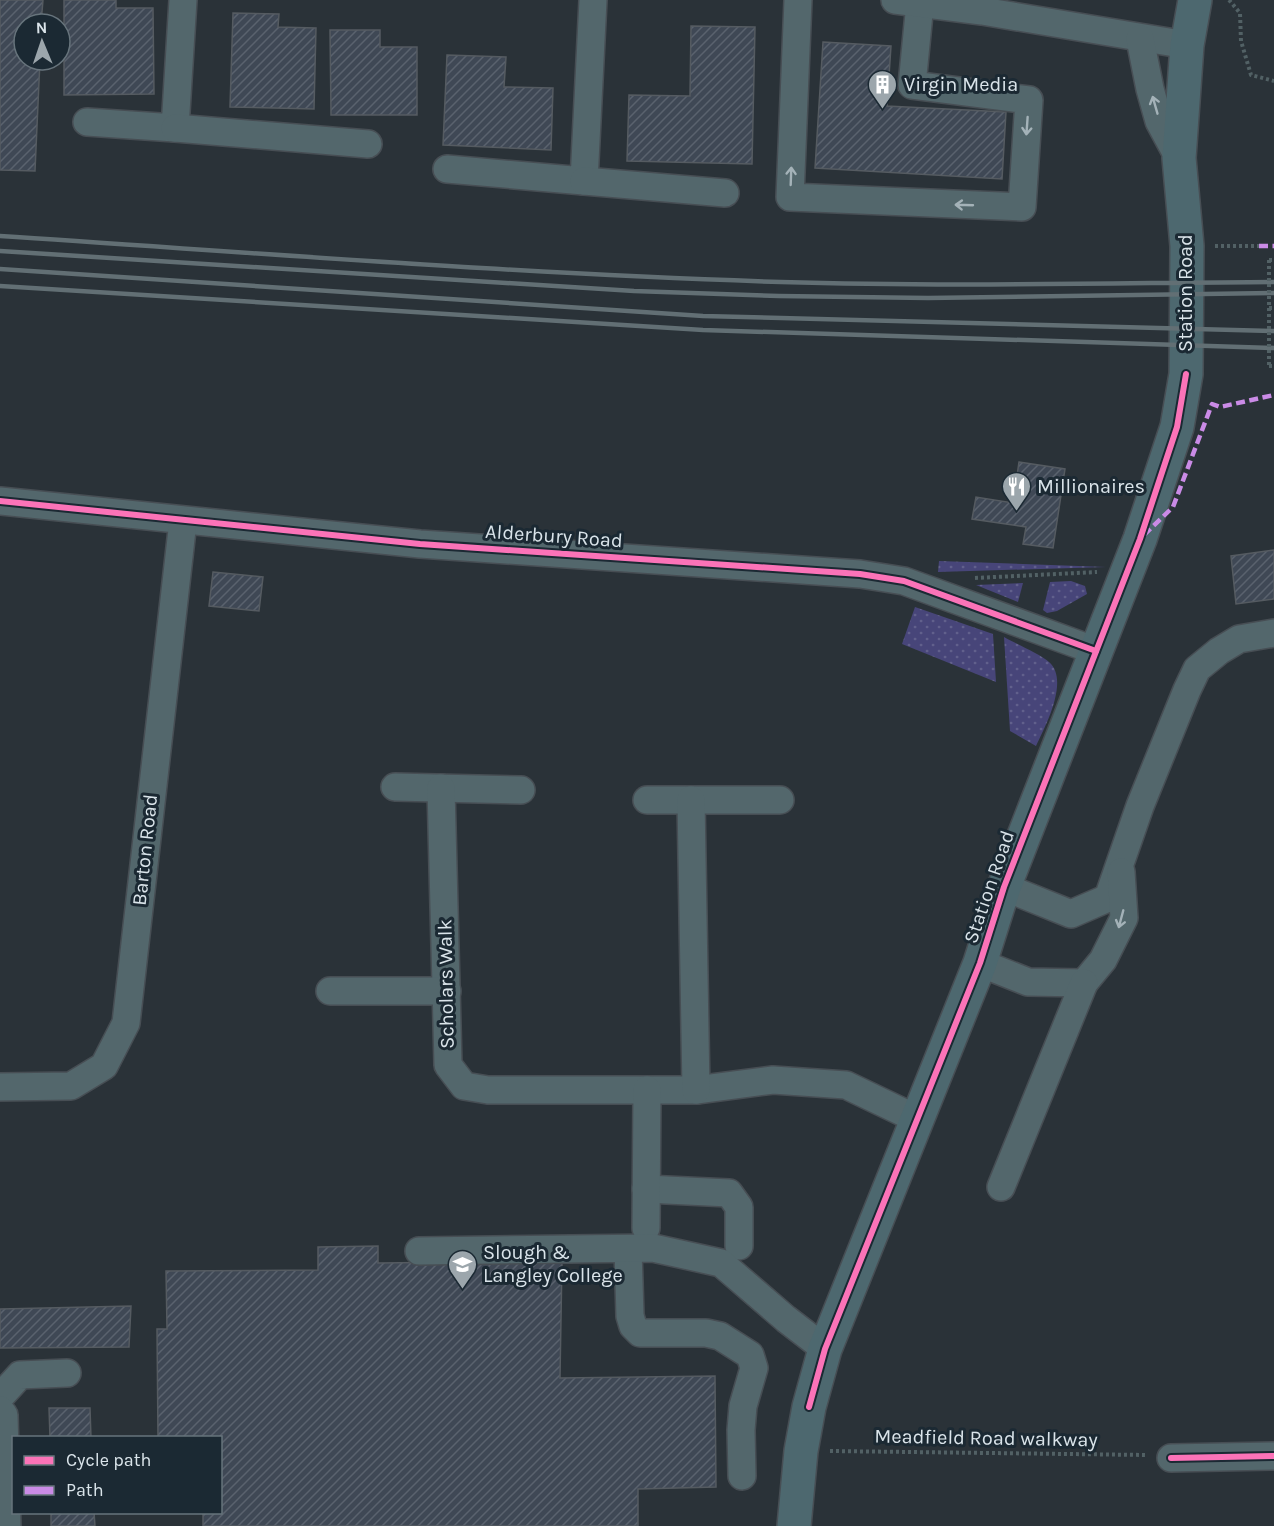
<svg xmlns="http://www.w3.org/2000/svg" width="1274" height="1526" font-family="Karla,sans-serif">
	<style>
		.grass { fill: url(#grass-dots) }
		.building { fill: url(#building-hatch); stroke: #555b61; stroke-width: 1.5 }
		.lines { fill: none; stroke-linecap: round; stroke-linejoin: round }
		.minor-casing { stroke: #474e54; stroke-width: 30 }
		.major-casing { stroke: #474e54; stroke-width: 36 }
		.path { stroke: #526165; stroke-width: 4; stroke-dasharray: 3 3; stroke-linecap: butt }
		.minor { stroke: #53676c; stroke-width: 27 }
		.major { stroke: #4d686f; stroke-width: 33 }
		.rail { stroke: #626f74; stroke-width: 4.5 }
		.path-bridge { stroke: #526165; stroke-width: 4; stroke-dasharray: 3 3; stroke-linecap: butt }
		.quiet { stroke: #ca8be6; stroke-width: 4.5; stroke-dasharray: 9 4.5; stroke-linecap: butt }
		.cycleway-casing { stroke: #1b2933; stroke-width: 10 }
		.cycleway { stroke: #fb73b8; stroke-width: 6 }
		.oneway { stroke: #a4b2b8 }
		.labels { text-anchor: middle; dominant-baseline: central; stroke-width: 6; stroke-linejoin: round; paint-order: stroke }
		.poi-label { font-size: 20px; fill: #dae4ea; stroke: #1b2933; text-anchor: start }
		.street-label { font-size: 20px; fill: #dae4ea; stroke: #1b2933 }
	</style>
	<defs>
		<pattern id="grass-dots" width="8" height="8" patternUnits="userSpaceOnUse" patternTransform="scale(1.5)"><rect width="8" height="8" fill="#474579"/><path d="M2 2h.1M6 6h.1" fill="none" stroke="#61608c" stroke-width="1.8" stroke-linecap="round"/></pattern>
		<pattern id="building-hatch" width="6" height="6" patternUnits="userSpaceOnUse" patternTransform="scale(1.5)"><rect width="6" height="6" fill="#3f4855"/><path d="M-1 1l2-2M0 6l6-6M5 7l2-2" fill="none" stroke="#5a626e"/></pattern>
	</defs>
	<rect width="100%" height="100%" fill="#2a3238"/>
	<g class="grass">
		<polygon points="939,561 1106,567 938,572"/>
		<polygon points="1071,581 1085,586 1087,594 1057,611 1047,613 1043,610 1050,582"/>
		<polygon points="1023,583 1018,602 976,585"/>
		<polygon points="915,607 993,634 996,682 902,644"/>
		<path d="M1004,637C1016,644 1040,654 1049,662C1070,680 1045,727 1036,746L1010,731Z"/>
	</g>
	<g class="building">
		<polygon points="0,0 43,0 41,24 24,24 24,60 40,60 35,171 0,170"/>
		<polygon points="64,0 116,0 116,8 153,8 154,94 64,95"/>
		<polygon points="233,13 279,14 278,27 316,28 314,109 230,107"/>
		<polygon points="691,26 755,27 752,164 627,161 629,95 690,96"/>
		<polygon points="330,30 380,30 380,47 417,47 417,115 331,115"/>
		<polygon points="823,42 891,46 887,106 1006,112 1002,179 815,168"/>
		<polygon points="447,55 506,57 504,87 553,88 551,150 443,145"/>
		<polygon points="1019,462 1065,469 1053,548 1023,544 1026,527 972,519 976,497 1013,503"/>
		<polygon points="1274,550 1274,599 1236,604 1231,556"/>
		<polygon points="213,572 263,577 259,611 209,606"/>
		<polygon points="378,1246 378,1263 562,1261 560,1378 715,1376 716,1487 638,1489 638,1526 203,1526 203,1512 220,1512 220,1438 158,1438 157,1329 167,1329 166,1271 318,1270 318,1247"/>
		<polygon points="131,1306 129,1347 0,1348 0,1309"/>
		<polygon points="49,1408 90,1408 91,1438 50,1438"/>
		<polygon points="51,1512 94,1512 95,1526 51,1526"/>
	</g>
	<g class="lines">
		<defs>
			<g id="minor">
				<polyline points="798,0 790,197 1022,207 1029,100 912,85 920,3"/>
				<polyline points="895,0 982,11 1187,45"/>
				<polyline points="1140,39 1150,89 1159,121 1179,158"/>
				<polyline points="87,122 175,128 183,0"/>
				<polyline points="175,128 368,144"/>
				<polyline points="447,169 584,181 593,0"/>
				<polyline points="584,181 725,193"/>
				<polyline points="0,501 420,544 860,574 904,581 1096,651"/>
				<polyline points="395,787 521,790"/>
				<polyline points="441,788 448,1065 464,1086 488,1090 696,1090 773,1080 846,1085 917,1119"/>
				<polyline points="647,800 780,800"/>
				<polyline points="691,800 696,1090"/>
				<polyline points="1004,887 1071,914 1108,898 1140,806 1187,690 1197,669 1219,651 1239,639 1274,633"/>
				<polyline points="980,963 1028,982 1084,983 1103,960 1124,918 1121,872"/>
				<polyline points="330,991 447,991"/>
				<polyline points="0,1087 71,1086 104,1066 126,1023 183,521"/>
				<polyline points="1001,1187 1084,983"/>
				<polyline points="646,1189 729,1193 739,1207 739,1246"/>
				<polyline points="646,1228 647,1090"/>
				<polyline points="628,1249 630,1316 633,1326 640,1333 706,1333 720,1336 750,1355 754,1368 743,1406 741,1430 742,1476"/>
				<polyline points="419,1251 653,1248 721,1263 786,1319 825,1349"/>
				<polyline points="0,1397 20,1375 67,1373"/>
				<polyline points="0,1410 4,1415 7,1526"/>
				<polyline points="1171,1458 1274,1456"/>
			</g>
			<polyline id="major" points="794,1526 801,1451 809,1407 825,1349 980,963 1004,887 1140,539 1177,427 1186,374 1187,246 1179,158 1187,45 1195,0"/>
		</defs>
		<use href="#minor" class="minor-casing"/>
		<use href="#major" class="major-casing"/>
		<g class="path">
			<polyline points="1229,0 1240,13 1241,41 1251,75 1274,81"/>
			<polyline points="1215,246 1259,246"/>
			<polyline points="1269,260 1274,260"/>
			<polyline points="1269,308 1274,308"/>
			<polyline points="1269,366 1274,366"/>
			<polyline points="975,578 1097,572"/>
			<polyline points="830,1451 1147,1455"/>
		</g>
		<use href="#minor" class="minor"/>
		<use href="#major" class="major"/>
		<g class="rail">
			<path d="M0,236C260,253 520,274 781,282C945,287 1110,283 1274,282"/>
			<polyline points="0,251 634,291 779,296 928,298 1274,293"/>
			<polyline points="0,269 703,316 1274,331"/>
			<polyline points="0,286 703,330 1274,348"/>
		</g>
		<polyline class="path-bridge" points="1269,260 1269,366"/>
		<g class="quiet">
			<polyline points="1259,246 1274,246"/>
			<polyline points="1144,535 1173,507 1212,404 1220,407 1274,395"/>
		</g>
		<defs>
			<g id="cycleway">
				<polyline points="0,501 420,544 860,574 904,581 1096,651"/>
				<polyline points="809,1407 825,1349 980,963 1004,887 1140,539 1177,427 1186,374"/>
				<polyline points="1171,1458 1274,1456"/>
			</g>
		</defs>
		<use href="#cycleway" class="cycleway-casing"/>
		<use href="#cycleway" class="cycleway"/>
	</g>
	<defs><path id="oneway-shaft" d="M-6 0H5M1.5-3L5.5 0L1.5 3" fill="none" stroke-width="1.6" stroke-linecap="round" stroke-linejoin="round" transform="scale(1.5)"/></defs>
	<g class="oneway">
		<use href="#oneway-shaft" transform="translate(1155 105) rotate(-106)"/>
		<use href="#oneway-shaft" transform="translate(1027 126) rotate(94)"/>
		<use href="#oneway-shaft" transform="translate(791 176) rotate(-88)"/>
		<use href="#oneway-shaft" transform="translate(964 205) rotate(-178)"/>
		<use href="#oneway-shaft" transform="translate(1121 919) rotate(105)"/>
	</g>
	<defs>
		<symbol id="building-pin" viewBox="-11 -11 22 30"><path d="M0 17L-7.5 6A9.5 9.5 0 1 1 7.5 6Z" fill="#9ca6ac" stroke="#1b2933"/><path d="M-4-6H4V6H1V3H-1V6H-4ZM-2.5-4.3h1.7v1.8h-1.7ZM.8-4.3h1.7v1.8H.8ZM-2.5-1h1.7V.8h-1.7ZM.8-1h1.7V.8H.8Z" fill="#fff"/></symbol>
		<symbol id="restaurant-pin" viewBox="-11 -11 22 30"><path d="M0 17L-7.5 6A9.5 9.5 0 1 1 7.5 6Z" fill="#9ca6ac" stroke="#1b2933"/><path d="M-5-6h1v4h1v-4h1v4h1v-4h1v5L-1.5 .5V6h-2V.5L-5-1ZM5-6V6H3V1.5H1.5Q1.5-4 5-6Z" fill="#fff"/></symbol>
		<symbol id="university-pin" viewBox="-11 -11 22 30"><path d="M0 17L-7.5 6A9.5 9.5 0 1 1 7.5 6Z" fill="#9ca6ac" stroke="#1b2933"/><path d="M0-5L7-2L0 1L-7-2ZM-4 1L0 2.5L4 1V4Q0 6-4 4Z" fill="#fff"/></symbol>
	</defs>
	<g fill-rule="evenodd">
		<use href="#building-pin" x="866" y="68" width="33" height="45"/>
		<use href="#restaurant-pin" x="1000" y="470" width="33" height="45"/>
		<use href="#university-pin" x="446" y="1248" width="33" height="45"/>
	</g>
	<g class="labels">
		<g class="poi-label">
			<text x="904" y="84">Virgin Media</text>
			<text x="1037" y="486">Millionaires</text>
			<text x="483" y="1252">Slough &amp;<tspan x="483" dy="23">Langley College</tspan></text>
		</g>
		<g class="street-label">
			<text transform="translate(1185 293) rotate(-90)">Station Road</text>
			<text transform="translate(554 536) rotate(4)">Alderbury Road</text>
			<text transform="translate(145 850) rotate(-84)">Barton Road</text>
			<text transform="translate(989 887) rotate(-71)">Station Road</text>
			<text transform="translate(446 984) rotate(-91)">Scholars Walk</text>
			<text transform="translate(986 1438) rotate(1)">Meadfield Road walkway</text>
		</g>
	</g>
	<rect x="12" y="1436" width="210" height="78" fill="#1b2933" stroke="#67747c" stroke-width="1.5"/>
	<rect x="24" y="1456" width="30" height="9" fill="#fb73b8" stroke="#67747c" stroke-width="1.5"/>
	<text x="66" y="1466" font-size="18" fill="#dae4ea">Cycle path</text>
	<rect x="24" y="1486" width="30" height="9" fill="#ca8be6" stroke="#67747c" stroke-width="1.5"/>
	<text x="66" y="1496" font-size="18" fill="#dae4ea">Path</text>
	<g transform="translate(42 42) rotate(358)"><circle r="28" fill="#1b2933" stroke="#67747c" stroke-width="1.5"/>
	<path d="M0-4.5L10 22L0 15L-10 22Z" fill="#9ca6ac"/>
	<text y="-9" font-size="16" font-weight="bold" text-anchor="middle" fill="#dae4ea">N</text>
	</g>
</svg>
